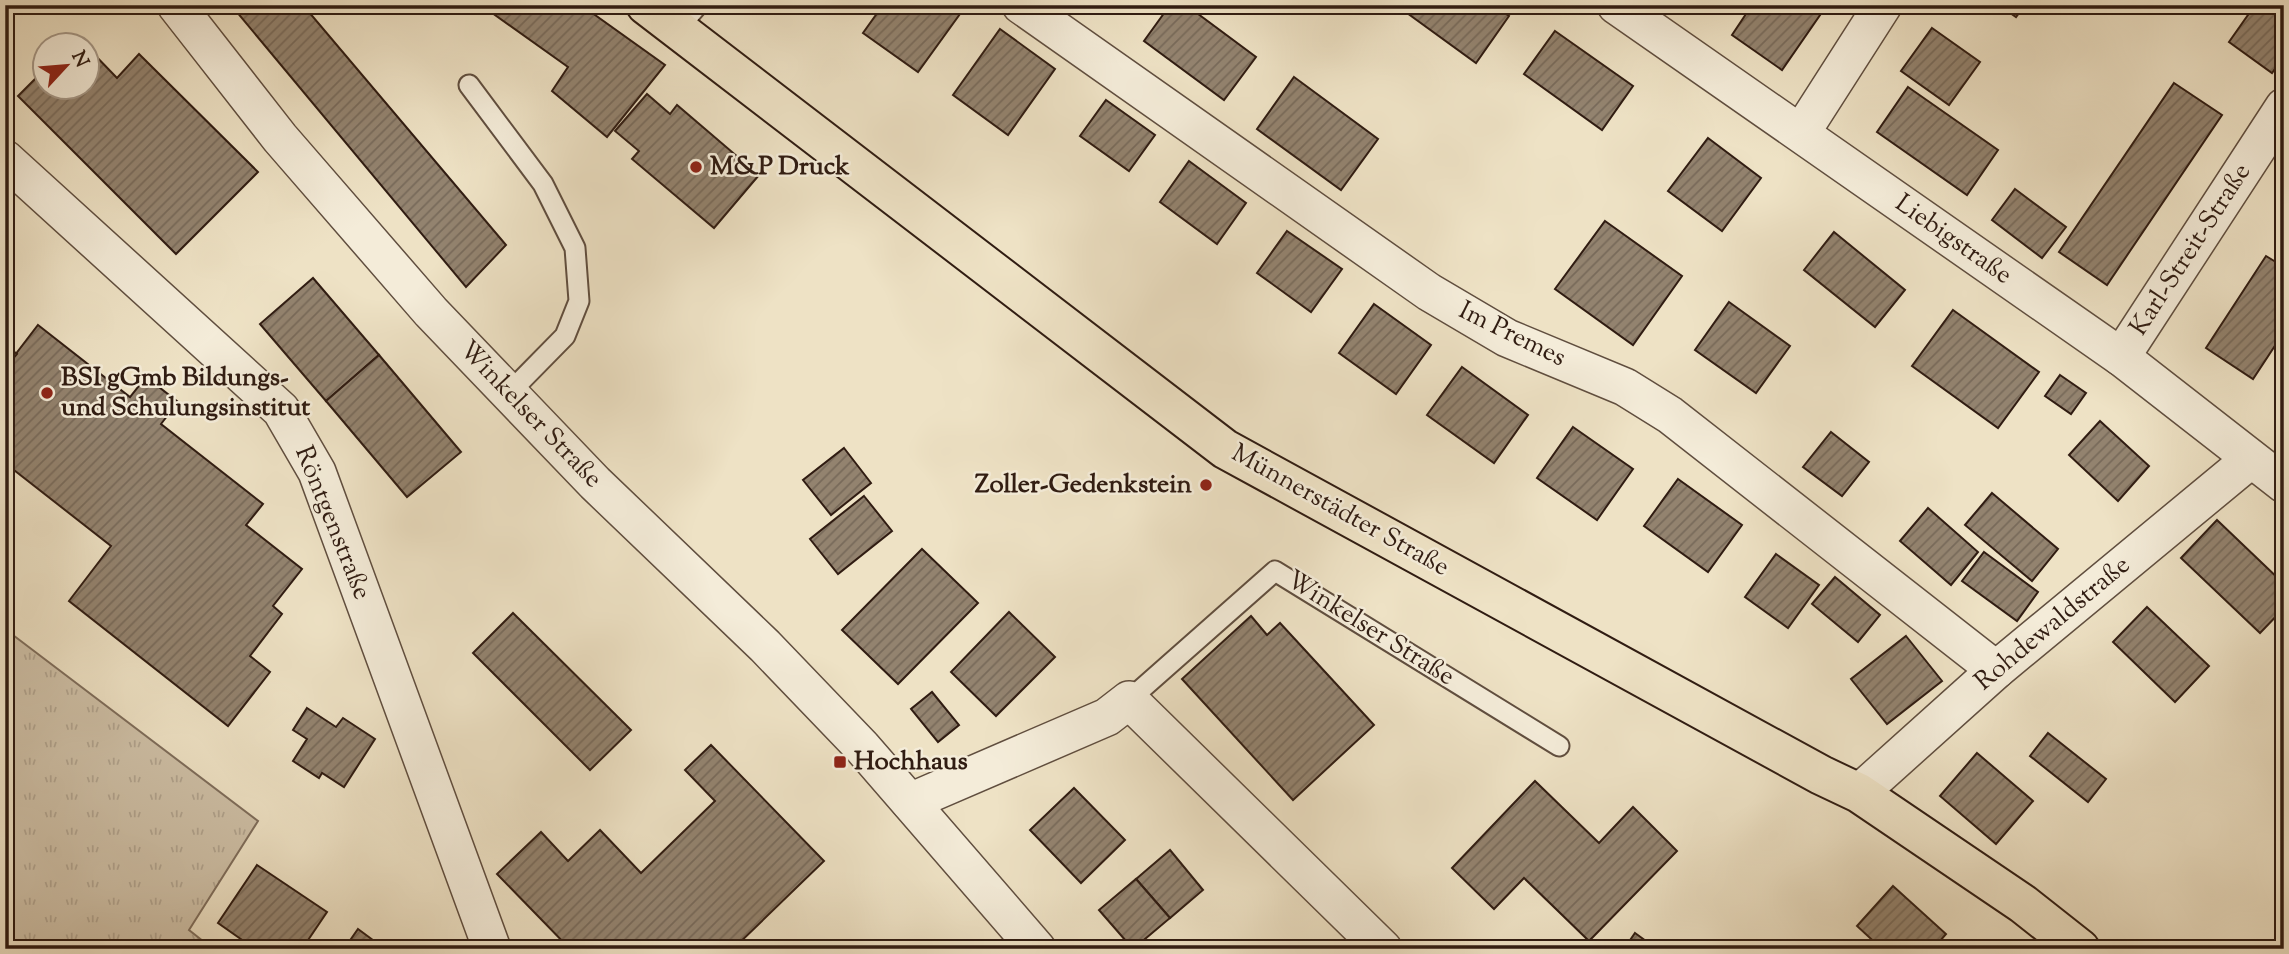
<svg xmlns="http://www.w3.org/2000/svg" width="2289" height="954" font-family="'Sorts Mill Goudy',serif">
	<style>
		.grass { fill: url(#grass-tufts); stroke: #7f6e5c; stroke-width: 2 }
		.building { fill: url(#building-hatch); stroke: #301c12; stroke-width: 2 }
		.lines { fill: none; stroke-linecap: round; stroke-linejoin: round }
		.service-casing { stroke: #604e3f; stroke-width: 23 }
		.minor-casing { stroke: #604e3f; stroke-width: 40 }
		.primary-casing { stroke: #301c12; stroke-width: 42 }
		.service { stroke: #f4ecd9; stroke-width: 19 }
		.minor { stroke: #f4ecd9; stroke-width: 37 }
		.primary { stroke: #eee2c5; stroke-width: 38 }
		.poi-dot { fill: #8f2418; stroke: #f4ecd9; stroke-width: 2.5 }
		.labels { text-anchor: middle; dominant-baseline: central; stroke-width: 5; stroke-linejoin: round; paint-order: stroke }
		.poi-label { font-size: 26px; font-weight: bold; fill: #301c12; stroke: #f4ecd9; text-anchor: start }
		.street-label { font-size: 26px; fill: #301c12; stroke: #f4ecd9 }
	</style>
	<defs>
		<pattern id="grass-tufts" width="24" height="20" patternUnits="userSpaceOnUse" patternTransform="scale(1.75)"><rect width="24" height="20" fill="#cec0a7"/><path d="M3 7l-1-3M5 7V3M7 7l1-3M15 17l-1-3M17 17v-4M19 17l1-3" fill="none" stroke="#b1a48f"/></pattern>
		<pattern id="building-hatch" width="6" height="6" patternUnits="userSpaceOnUse" patternTransform="scale(1.75)"><rect width="6" height="6" fill="#93836f"/><path d="M-1 1l2-2M0 6l6-6M5 7l2-2" fill="none" stroke="#786a5a"/></pattern>
	</defs>
	<rect width="100%" height="100%" fill="#eee2c5"/>
	<filter id="stains"><feTurbulence type="fractalNoise" baseFrequency=".00286" numOctaves="4"/><feColorMatrix values="0 0 0 0 .2 0 0 0 0 .09 0 0 0 0 .02 0 0 0 .5 -.17"/></filter>
	<radialGradient id="worn" r=".72"><stop offset=".6" stop-color="#630" stop-opacity="0"/><stop offset="1" stop-color="#630" stop-opacity=".3"/></radialGradient>
	<polygon class="grass" points="5,629 258,821 189,930 213,949 5,949"/>
	<g class="building">
		<polygon points="231,5 303,5 506,245 466,287"/>
		<polygon points="481,5 581,5 665,65 607,137 552,91 568,67"/>
		<polygon points="883,5 962,5 965,7 918,72 863,33"/>
		<polygon points="1170,5 1186,5 1256,57 1224,100 1144,41"/>
		<polygon points="1396,5 1494,5 1509,16 1476,63"/>
		<polygon points="1752,5 1827,5 1782,70 1732,35"/>
		<polygon points="1999,5 2025,5 2016,17"/>
		<polygon points="2255,5 2284,5 2284,56 2272,73 2229,42"/>
		<polygon points="1932,28 1980,62 1949,105 1901,71"/>
		<polygon points="1000,29 1055,69 1008,135 953,95"/>
		<polygon points="1555,31 1633,86 1602,130 1524,74"/>
		<polygon points="88,48 117,78 139,54 258,172 176,254 18,96 46,68 46,88 88,88"/>
		<polygon points="1294,77 1378,139 1341,190 1257,129"/>
		<polygon points="2174,83 2222,115 2107,285 2059,252"/>
		<polygon points="1908,87 1998,150 1967,195 1877,132"/>
		<polygon points="647,94 670,114 677,105 759,175 714,228 632,159 639,151 615,131"/>
		<polygon points="1106,100 1155,135 1129,171 1080,136"/>
		<polygon points="1708,138 1761,178 1722,231 1668,191"/>
		<polygon points="1189,161 1246,203 1217,244 1160,202"/>
		<polygon points="2015,189 2066,227 2042,258 1992,220"/>
		<polygon points="1605,221 1682,276 1633,345 1555,289"/>
		<polygon points="1287,231 1342,269 1311,312 1257,273"/>
		<polygon points="1834,232 1905,290 1875,327 1804,270"/>
		<polygon points="2266,256 2284,267 2284,332 2253,379 2206,348"/>
		<polygon points="313,278 379,355 326,401 260,324"/>
		<polygon points="1729,302 1790,346 1756,393 1695,350"/>
		<polygon points="1374,304 1431,345 1396,394 1339,353"/>
		<polygon points="1953,310 2039,372 1998,428 1912,366"/>
		<polygon points="38,325 130,397 146,377 178,402 161,424 263,504 246,525 302,569 273,606 282,614 250,656 270,672 228,726 69,601 111,546 5,463 5,368"/>
		<polygon points="5,345 17,354 5,368"/>
		<polygon points="379,355 461,452 407,497 326,401"/>
		<polygon points="1462,367 1528,415 1494,463 1427,415"/>
		<polygon points="2060,375 2086,393 2071,414 2045,396"/>
		<polygon points="2100,421 2149,466 2118,501 2069,455"/>
		<polygon points="1573,427 1633,469 1597,520 1537,478"/>
		<polygon points="1831,432 1869,462 1842,496 1803,467"/>
		<polygon points="844,448 871,483 831,515 803,480"/>
		<polygon points="1678,479 1742,525 1708,572 1644,526"/>
		<polygon points="1992,493 2058,549 2032,581 1965,525"/>
		<polygon points="864,496 892,531 838,574 810,539"/>
		<polygon points="1928,508 1978,552 1951,585 1900,541"/>
		<polygon points="2217,520 2284,584 2284,608 2260,633 2181,558"/>
		<polygon points="922,549 978,603 898,684 842,630"/>
		<polygon points="1984,552 2038,592 2017,621 1962,581"/>
		<polygon points="1776,554 1819,585 1788,628 1745,597"/>
		<polygon points="1835,577 1880,615 1858,642 1812,604"/>
		<polygon points="2147,607 2209,666 2175,702 2113,642"/>
		<polygon points="1009,612 1055,657 996,716 951,672"/>
		<polygon points="513,613 631,730 590,770 473,653"/>
		<polygon points="1251,616 1267,635 1280,623 1374,725 1293,800 1182,679"/>
		<polygon points="1906,636 1942,681 1887,724 1851,679"/>
		<polygon points="932,692 959,725 938,742 911,709"/>
		<polygon points="307,708 336,727 343,718 375,739 344,787 322,773 319,778 293,761 307,739 293,730"/>
		<polygon points="2048,733 2106,779 2088,802 2030,756"/>
		<polygon points="711,745 824,861 733,949 570,949 497,874 541,832 568,861 600,830 641,873 715,801 685,770"/>
		<polygon points="1977,753 2033,801 1996,844 1940,796"/>
		<polygon points="1535,781 1599,843 1633,807 1677,851 1589,941 1524,878 1494,909 1452,868"/>
		<polygon points="1074,788 1125,840 1081,883 1030,830"/>
		<polygon points="1170,850 1203,890 1170,918 1136,879"/>
		<polygon points="257,865 327,912 302,949 255,949 218,923"/>
		<polygon points="1136,879 1170,918 1133,949 1099,910"/>
		<polygon points="1893,886 1946,934 1933,949 1882,949 1857,926"/>
		<polygon points="358,929 385,949 344,949"/>
		<polygon points="1635,933 1657,949 1624,949"/>
	</g>
	<g class="lines">
		<defs>
			<g id="service">
				<polyline points="677,29 698,5"/>
				<polyline points="469,85 543,184 575,248 579,301 565,336 509,393"/>
				<polyline points="1129,700 1275,571 1559,746"/>
			</g>
			<g id="minor">
				<polyline points="176,5 280,138 431,312 595,483 765,646 862,747 1037,949"/>
				<polyline points="1021,5 1429,292 1507,338 1625,387 1670,415 1996,670"/>
				<polyline points="1616,5 2121,357 2284,484"/>
				<polyline points="1801,133 1883,5"/>
				<polyline points="5,159 281,410 317,472 492,949"/>
				<polyline points="2121,357 2284,107"/>
				<polyline points="1859,793 1996,670 2251,459"/>
				<polyline points="910,802 1107,717 1129,700 1383,949"/>
			</g>
			<polyline id="primary" points="646,5 1225,449 1821,775 1859,793 2023,904 2080,949"/>
		</defs>
		<use href="#service" class="service-casing"/>
		<use href="#minor" class="minor-casing"/>
		<use href="#primary" class="primary-casing"/>
		<use href="#service" class="service"/>
		<use href="#minor" class="minor"/>
		<use href="#primary" class="primary"/>
	</g>
	<g class="poi-dot">
		<circle cx="696" cy="167" r="7"/>
		<circle cx="47" cy="393" r="7"/>
		<circle cx="1206" cy="485" r="7"/>
		<rect x="833" y="755" width="14" height="14" rx="3.5"/>
	</g>
	<g class="labels">
		<g class="poi-label">
			<text x="710" y="167">M&amp;P Druck</text>
			<text x="61" y="378">BSI gGmb Bildungs-<tspan x="61" dy="30">und Schulungsinstitut</tspan></text>
			<text x="1192" y="485" text-anchor="end">Zoller-Gedenkstein</text>
			<text x="854" y="762">Hochhaus</text>
		</g>
		<g class="street-label">
			<text transform="translate(1953 240) rotate(35)">Liebigstraße</text>
			<text transform="translate(2191 250) rotate(-57)">Karl-Streit-Straße</text>
			<text transform="translate(1512 335) rotate(26)">Im Premes</text>
			<text transform="translate(530 415) rotate(46)">Winkelser Straße</text>
			<text transform="translate(1340 511) rotate(29)">Münnerstädter Straße</text>
			<text transform="translate(332 523) rotate(68)">Röntgenstraße</text>
			<text transform="translate(2053 624) rotate(-40)">Rohdewaldstraße</text>
			<text transform="translate(1370 629) rotate(32)">Winkelser Straße</text>
		</g>
	</g>
	<rect width="2289" height="954" fill="none" stroke="#eee2c5" stroke-width="28"/>
	<rect x="7" y="7" width="2275" height="940" fill="none" stroke="#301c12" stroke-width="3.5"/>
	<rect x="14" y="14" width="2261" height="926" fill="none" stroke="#301c12" stroke-width="2"/>
	<g transform="translate(66 66) rotate(64)"><circle r="33" fill="#f4ecd9" stroke="#a69989" stroke-width="2"/>
	<path d="M0-5L12 26L0 18L-12 26Z" fill="#8f2418"/>
	<text y="-10" font-size="19" font-weight="bold" text-anchor="middle" fill="#301c12">N</text>
	</g>
	<rect width="100%" height="100%" filter="url(#stains)"/>
	<rect width="100%" height="100%" fill="url(#worn)"/>
</svg>
